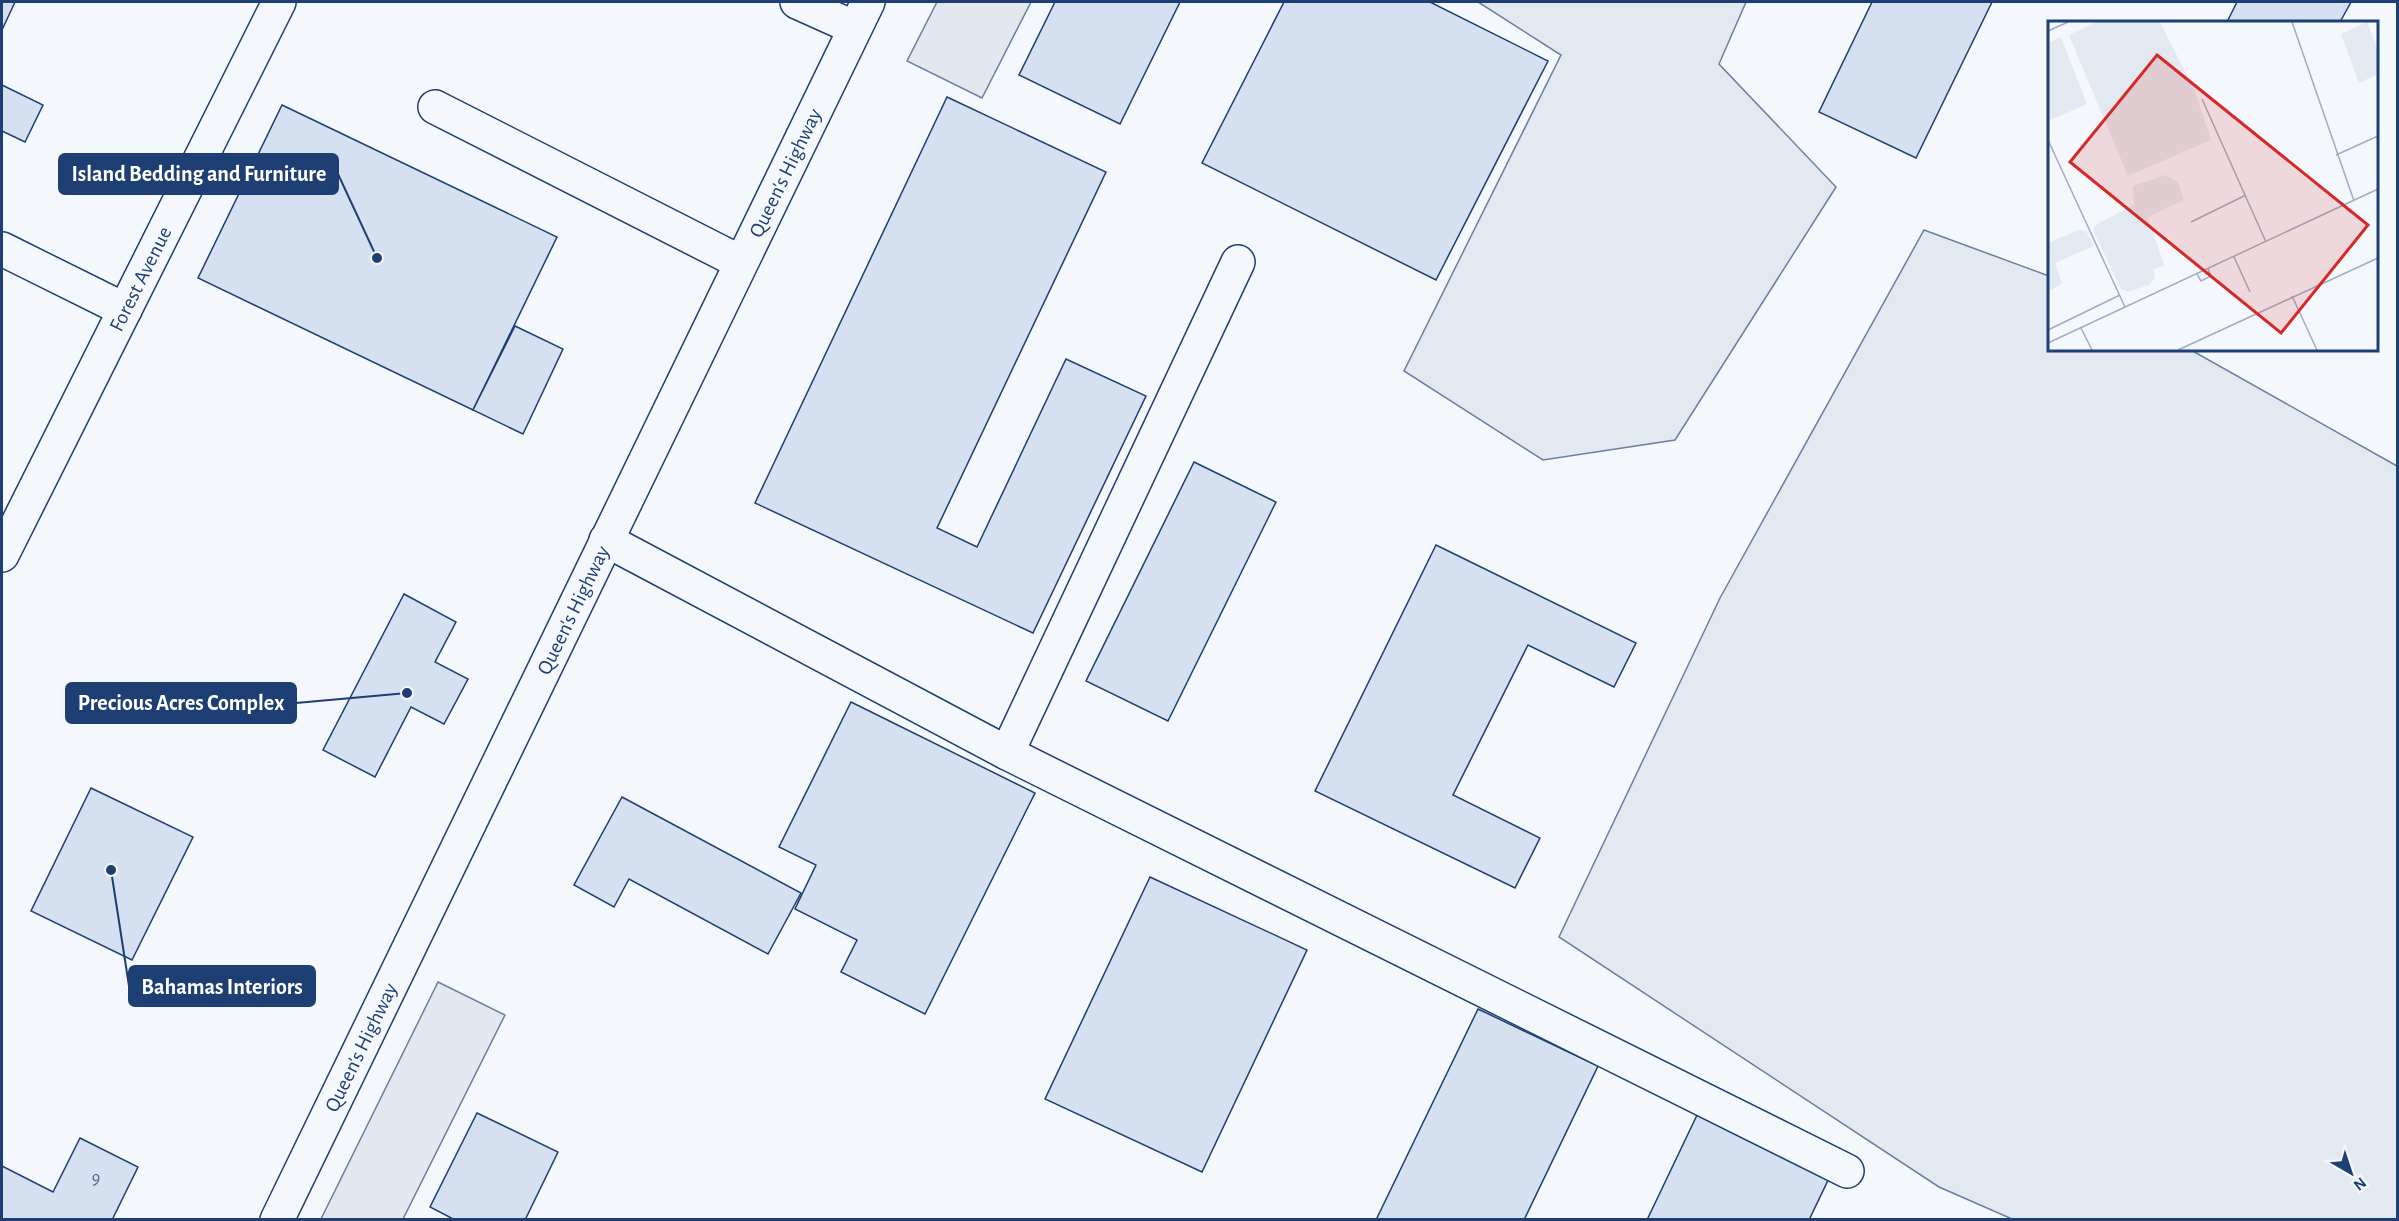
<svg xmlns="http://www.w3.org/2000/svg" width="2399" height="1221" font-family="'Alegreya Sans',sans-serif">
	<style>
		.green { fill: #e3e9f0; stroke: #687fa3; stroke-width: 1.5 }
		.parking { fill: #e3e8f0; stroke: #687fa3; stroke-width: 1.5 }
		.building { fill: #d5e0f0; stroke: #1d3f73; stroke-width: 1.5 }
		.lines { fill: none; stroke-linecap: round; stroke-linejoin: round }
		.minor-casing { stroke: #1d3f73; stroke-width: 36 }
		.major-casing { stroke: #1d3f73; stroke-width: 36 }
		.minor { stroke: #f4f7fb; stroke-width: 33 }
		.major { stroke: #f4f7fb; stroke-width: 33 }
		.labels { text-anchor: middle; dominant-baseline: central; stroke-width: 4.5; stroke-linejoin: round; paint-order: stroke }
		.number-label { font-size: 18px; fill: #4b6792 }
		.street-label { font-size: 21px; fill: #1d3f73; stroke: #f4f7fb }
		.inset-road { fill: none; stroke: #9eadc5; stroke-width: 1.5 }
		.view { fill: #d62828; fill-opacity: 0.15; stroke: #d62828; stroke-width: 3 }
		.inset-edge { fill: none; stroke: #1d3f73; stroke-width: 3 }
		.leader { fill: none; stroke: #1d3f73; stroke-width: 2 }
		.callout-dot { fill: #1d3f73; stroke: #f4f7fb; stroke-width: 2 }
		.callout { fill: #1d3f73; stroke: #1d3f73; stroke-width: 2 }
		.callout-label { font-size: 22px; text-anchor: middle; font-weight: bold; fill: #fff }
	</style>
	<rect width="100%" height="100%" fill="#f4f7fb"/>
	<g class="green">
		<polygon points="1478,2 1746,2 1719,64 1836,187 1675,440 1543,460 1404,371 1561,55"/>
		<polygon points="1924,230 2049,276 2050,350 2191,350 2397,466 2397,1219 2012,1219 1939,1187 1559,937 1720,598"/>
	</g>
	<g class="parking">
		<polygon points="937,2 1031,2 982,98 907,61"/>
		<polygon points="438,982 505,1015 403,1219 321,1219"/>
	</g>
	<g class="building">
		<polygon points="2,2 15,2 2,30"/>
		<polygon points="1055,2 1180,2 1120,124 1019,75"/>
		<polygon points="1284,2 1430,2 1548,61 1436,280 1202,163"/>
		<polygon points="1872,2 1992,2 1916,158 1819,112"/>
		<polygon points="2237,2 2351,2 2340,22 2227,22"/>
		<polygon points="2,85 43,105 25,142 2,131"/>
		<polygon points="947,97 1106,172 937,528 977,547 1066,359 1146,396 1033,633 755,503"/>
		<polygon points="282,105 557,237 473,410 198,278"/>
		<polygon points="515,326 563,349 523,434 473,410"/>
		<polygon points="1194,462 1276,502 1168,721 1086,681"/>
		<polygon points="1436,545 1636,643 1614,687 1528,645 1453,795 1540,838 1515,888 1315,791"/>
		<polygon points="404,594 456,622 435,662 468,679 444,724 411,707 375,777 323,750"/>
		<polygon points="851,702 1035,793 925,1014 841,972 857,940 795,909 816,865 779,847"/>
		<polygon points="91,788 193,837 132,960 31,911"/>
		<polygon points="622,797 801,893 768,954 629,879 614,907 574,885"/>
		<polygon points="1150,877 1307,950 1202,1172 1045,1099"/>
		<polygon points="1478,1009 1598,1066 1524,1220 1376,1220"/>
		<polygon points="1699,1111 1831,1174 1809,1220 1647,1220"/>
		<polygon points="477,1113 558,1152 525,1220 455,1220 430,1207"/>
		<polygon points="80,1138 138,1167 112,1220 2,1220 2,1166 53,1192"/>
	</g>
	<g class="lines">
		<defs>
			<g id="minor">
				<polyline points="797,2 855,28"/>
				<polyline points="435,107 740,262"/>
				<polyline points="2,249 125,310"/>
				<polyline points="606,540 1007,753 1847,1171"/>
				<path id="s1" d="M2,555L279,2"/>
				<polyline points="1007,753 1238,262"/>
			</g>
			<g id="major">
				<path id="s2" d="M277,1220L868,2"/>
			</g>
		</defs>
		<use href="#minor" class="minor-casing"/>
		<use href="#major" class="major-casing"/>
		<use href="#minor" class="minor"/>
		<use href="#major" class="major"/>
	</g>
	<g class="labels">
		<g class="number-label">
			<text x="96" y="1179">9</text>
		</g>
		<g class="street-label">
			<text stroke="none"><textPath href="#s2" startOffset="1164">Queen's Highway</textPath></text>
			<text stroke="none"><textPath href="#s1" startOffset="309">Forest Avenue</textPath></text>
			<text stroke="none"><textPath href="#s2" startOffset="678">Queen's Highway</textPath></text>
			<text stroke="none"><textPath href="#s2" startOffset="192">Queen's Highway</textPath></text>
		</g>
	</g>
	<g transform="translate(2048 21)">
		<rect width="330" height="330" fill="#f4f7fb"/>
		<path d="M48,1H112L147,70L163,119L80,155L21,14ZM319,1L330,29V53L311,62L293,13ZM13,16L39,83L0,100V22ZM117,154L130,161L136,179L100,196L116,244L105,249L107,257L101,264L79,271L73,268L45,209L49,203L86,184L85,165ZM31,209L38,210L46,225L7,242L14,263L0,270V222Z" fill="#e3e9f0"/>
		<path class="inset-road" d="M244,1L306,180M0,10L20,1M154,78L218,221M0,119L77,286M288,134L330,115M143,201L198,174M186,236L202,271M149,253L153,260L163,255L160,248M244,275L269,329M33,307L44,329M0,309L72,274M0,322L330,168M130,329L330,237"/>
		<path class="view" d="M109,34L320,204L233,312L22,141Z"/>
		<rect width="330" height="330" class="inset-edge"/>
	</g>
	<path class="leader" d="M377 258L338 174M407 693L296 703M111 870L129 986"/>
	<g class="callout-dot">
		<circle cx="377" cy="258" r="6"/>
		<circle cx="407" cy="693" r="6"/>
		<circle cx="111" cy="870" r="6"/>
	</g>
	<g class="callout">
		<rect x="59" y="154" width="279" height="40" rx="6"/>
		<rect x="66" y="683" width="230" height="40" rx="6"/>
		<rect x="129" y="966" width="186" height="40" rx="6"/>
	</g>
	<g class="callout-label">
		<text x="199" y="181">Island Bedding and Furniture</text>
		<text x="181" y="710">Precious Acres Complex</text>
		<text x="222" y="994">Bahamas Interiors</text>
	</g>
	<rect width="2399" height="1221" fill="none" stroke="#1d3f73" stroke-width="6"/>
	<g transform="translate(2351 1173) rotate(141)" stroke="#f4f7fb" stroke-width="4.5" paint-order="stroke">
	<path d="M0-4.5L10 22L0 15L-10 22Z" fill="#1d3f73"/>
	<text y="-9" font-size="16" font-weight="bold" text-anchor="middle" fill="#1d3f73">N</text>
	</g>
</svg>
